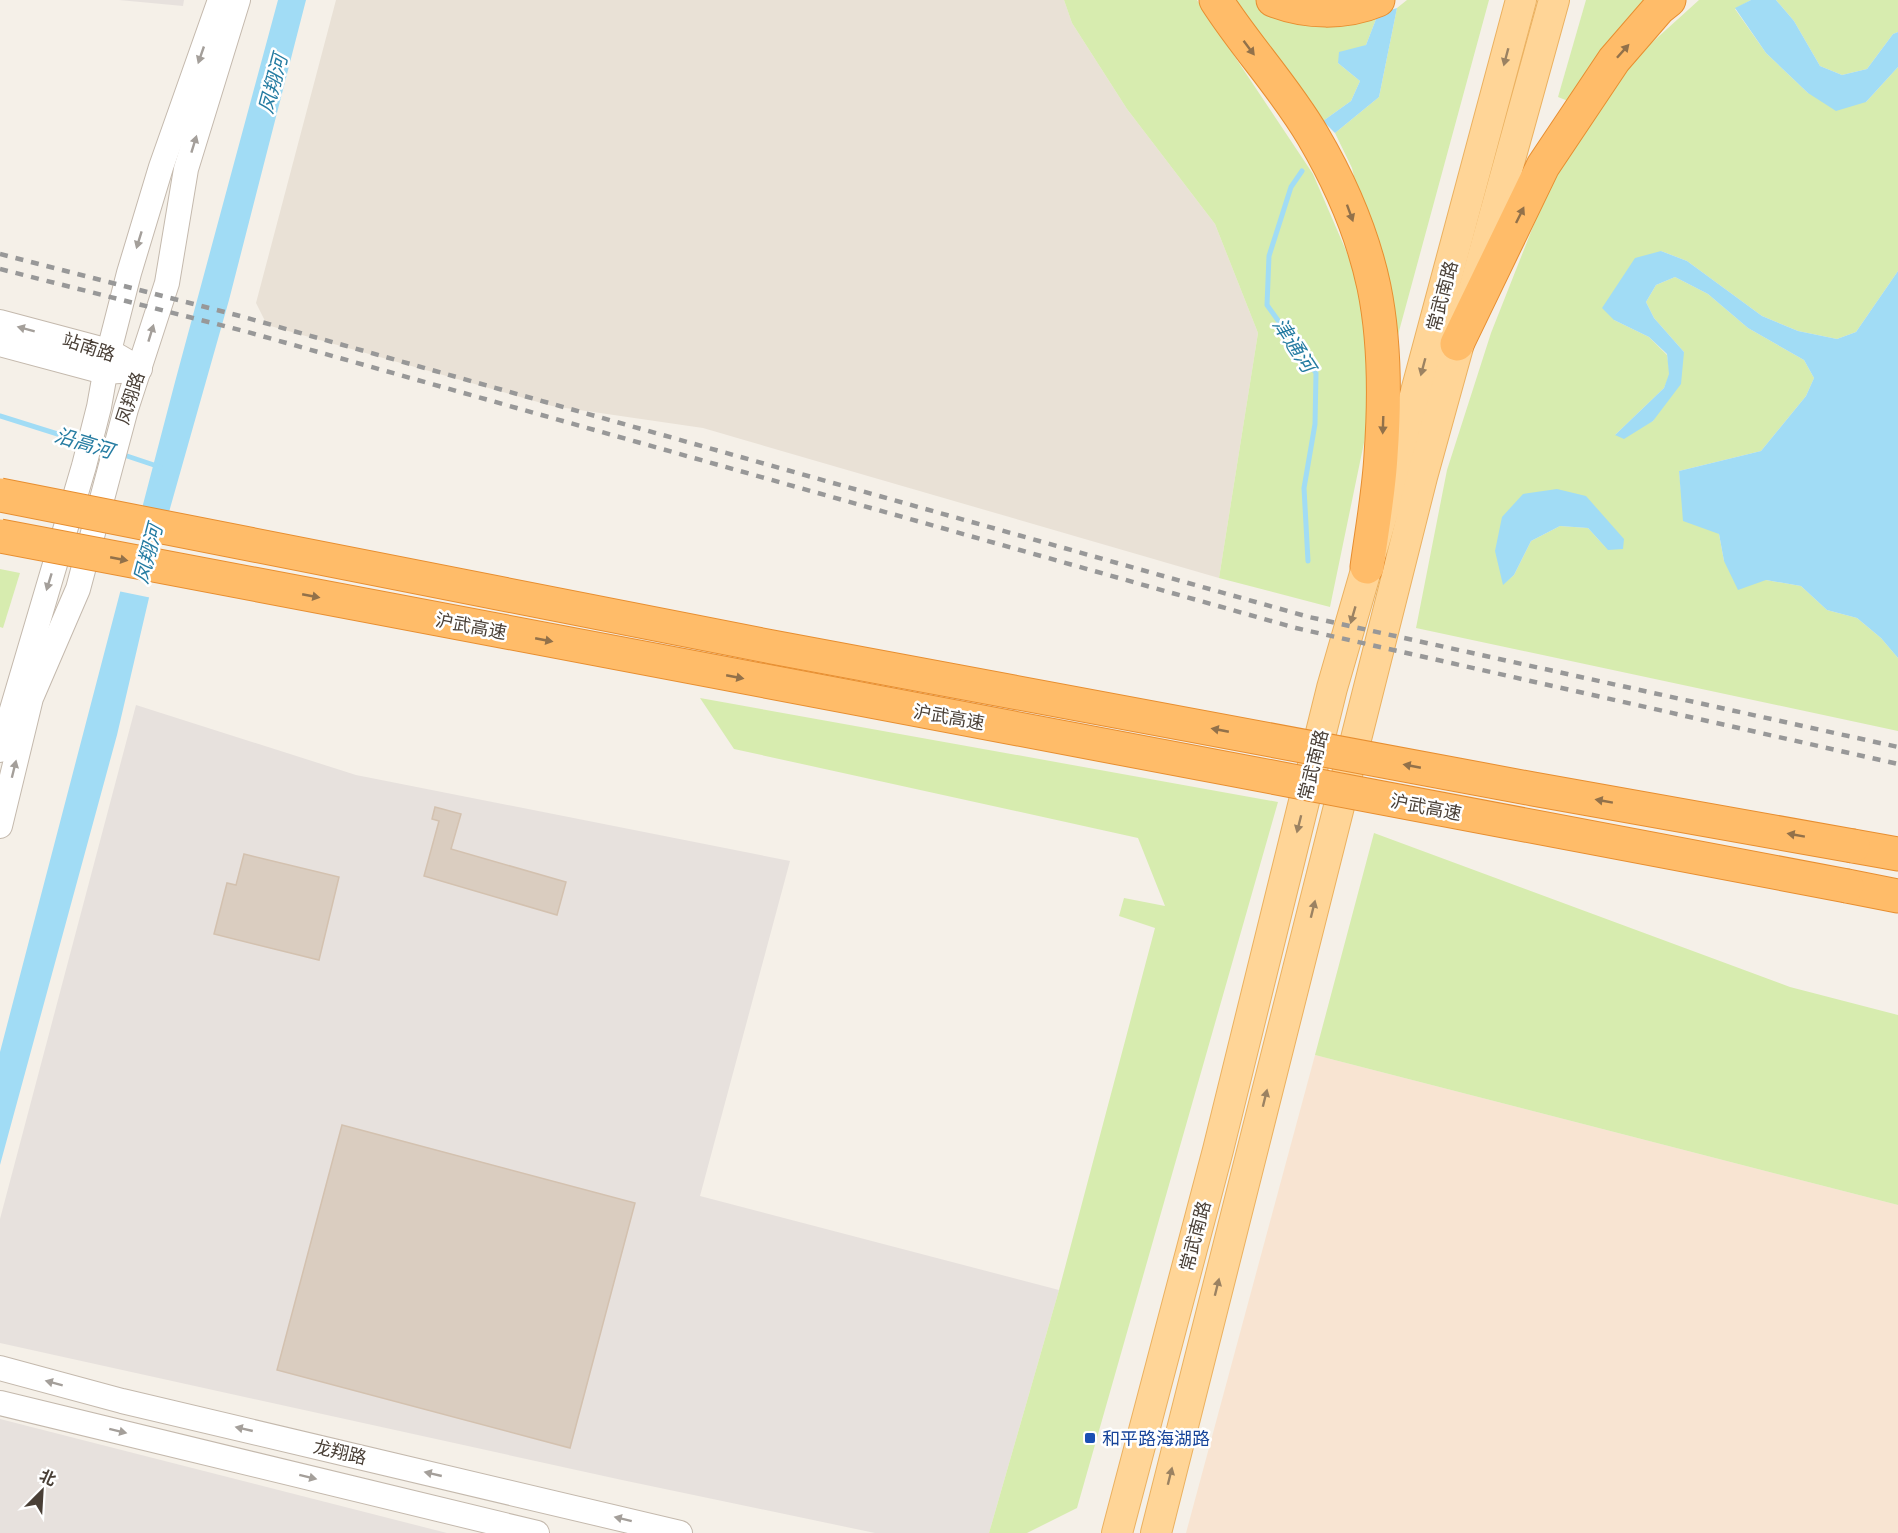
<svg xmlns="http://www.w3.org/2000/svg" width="1898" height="1533" font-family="'PT Sans','Noto Sans SC',sans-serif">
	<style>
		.residential { fill: #e9e1d6 }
		.commercial { fill: #f8e4d2 }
		.industrial { fill: #e7e1dd }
		.green { fill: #d7ecaf; fill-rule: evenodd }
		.water { fill: #a1dcf5 }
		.pier { fill: #f5f0e8 }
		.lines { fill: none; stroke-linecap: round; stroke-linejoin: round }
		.stream { stroke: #a1dcf5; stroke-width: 5 }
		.building { fill: #dacdc0; stroke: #d3c1af; stroke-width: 1.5 }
		.tertiary-casing { stroke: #c4b9ad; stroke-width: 26 }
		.primary-casing { stroke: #ebb160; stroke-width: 32 }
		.motorway-casing { stroke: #e78e30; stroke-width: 35 }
		.tertiary { stroke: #fff; stroke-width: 24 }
		.primary { stroke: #ffd597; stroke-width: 30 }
		.motorway { stroke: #ffbc69; stroke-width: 33 }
		.rail { stroke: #989898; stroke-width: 4.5; stroke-dasharray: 8 8; stroke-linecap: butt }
		.motorway-bridge-casing { stroke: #e78e30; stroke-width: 35; stroke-linecap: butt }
		.motorway-bridge { stroke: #ffbc69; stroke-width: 33 }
		.oneway { fill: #92714a }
		.oneway2 { fill: #a49f9a }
		.oneway3 { fill: #9b8262 }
		.transit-dot { fill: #1a4fb4; stroke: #fff; stroke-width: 2 }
		.labels { text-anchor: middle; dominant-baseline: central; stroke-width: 5; stroke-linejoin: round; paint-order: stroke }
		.street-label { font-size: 18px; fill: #493f36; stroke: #fff }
		.transit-label { font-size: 18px; fill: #164399; stroke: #fff; text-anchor: start }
		.water-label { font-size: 20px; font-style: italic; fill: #257ca2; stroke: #fff }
	</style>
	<rect width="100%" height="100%" fill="#f5f0e8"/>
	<polygon class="residential" points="336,0 1064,0 1072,23 1127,109 1215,224 1258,333 1219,578 703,428 552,406 267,325 256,303"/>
	<polygon class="commercial" points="1315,1055 1898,1205 1898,1533 1186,1533"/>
	<g class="industrial">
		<polygon points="119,0 184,0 183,6"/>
		<polygon points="136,705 356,775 790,861 700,1196 1059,1290 989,1533 875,1533 622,1480 0,1343 0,1219"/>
		<polygon points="0,1419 447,1533 0,1533"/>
	</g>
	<g class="green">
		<polygon points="1064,0 1197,0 1313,174 1360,283 1372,404 1330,607 1219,578 1258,333 1215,224 1127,109 1072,23"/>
		<polygon points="1232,0 1256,0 1302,21 1378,14 1366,45 1338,63 1360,81 1351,101 1323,121 1267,44"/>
		<polygon points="1407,0 1489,0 1395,346 1352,168 1335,133 1379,97 1397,8"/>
		<polygon points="1586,0 1650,0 1573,103 1558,97"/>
		<path d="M1699,0H1751L1735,9L1766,53L1808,93L1866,102L1898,67V271L1856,332L1837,339L1798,331L1762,316L1687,261L1661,251L1614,320L1649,337L1667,355L1670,374L1664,388L1615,435L1653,421L1684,352L1654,318L1646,302L1656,285L1675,277L1708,294L1748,328L1804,360L1814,378L1806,396L1761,451L1679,471L1681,491L1719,534L1724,561L1766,580L1801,586L1827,610L1857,618L1881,638L1898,658V731L1416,628L1447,470L1491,333L1555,171L1636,57ZM1557,489L1608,550L1588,528L1560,526L1531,541L1514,575L1503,584Z"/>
		<polygon points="1776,0 1898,0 1898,32 1893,34 1867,69 1842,75 1820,66 1794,21"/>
		<polygon points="0,569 20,573 3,628 0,627"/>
		<polygon points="700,698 1278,802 1077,1508 1027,1533 989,1533 1059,1290 1155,928 1119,916 1124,898 1165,906 1138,838 734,749"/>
		<polygon points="1374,833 1790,987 1898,1015 1898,1205 1315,1055"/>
	</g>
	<g class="water">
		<polygon points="278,0 306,0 229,300 169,512 117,735 0,1165 0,1052 175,382"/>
		<polygon points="1751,0 1776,0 1794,21 1820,66 1842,75 1867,69 1893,34 1898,32 1898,67 1866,102 1836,111 1808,93 1766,53 1735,8"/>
		<polygon points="1397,8 1379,97 1335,133 1323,121 1351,101 1360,81 1338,63 1339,52 1366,45 1378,14"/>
		<polygon points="1661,251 1687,261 1762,316 1798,331 1837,339 1856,332 1898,271 1898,658 1881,638 1857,618 1827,610 1801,586 1766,580 1738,590 1724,561 1719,534 1683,521 1679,471 1761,451 1806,396 1814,378 1804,360 1748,328 1708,294 1675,277 1656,285 1646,302 1654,318 1684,352 1681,384 1653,421 1624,439 1615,435 1664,388 1669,374 1667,354 1649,337 1614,320 1602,308 1635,258"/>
		<polygon points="1557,489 1586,496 1624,539 1623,549 1608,550 1588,528 1560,526 1531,541 1514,575 1503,585 1495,551 1502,517 1523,494"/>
	</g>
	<polygon class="pier" points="140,507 172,513 152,598 118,591"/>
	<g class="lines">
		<g class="stream">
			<polyline points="1302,171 1291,187 1269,256 1267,305 1316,373 1315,424 1304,488 1308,561"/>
			<polyline points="0,416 83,442"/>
			<polyline points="121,454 160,467"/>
		</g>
	</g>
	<g class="building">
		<polygon points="435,807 461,814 451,849 566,882 557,915 424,876 439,821 432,819"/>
		<polygon points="244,854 339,877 319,960 214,934 227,883 236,885"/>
		<polygon points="342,1125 635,1203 570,1448 277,1370"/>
	</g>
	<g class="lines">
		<defs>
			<g id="tertiary">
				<polyline points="0,322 109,351 140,369"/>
				<polyline points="0,344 104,372 120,371"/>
				<polyline points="0,750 84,466 99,407 109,351 129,273 161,167 220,0"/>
				<polyline points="0,826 31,698 78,589 126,409 167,283 186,169 238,0"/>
				<polyline points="0,1368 122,1401 680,1533"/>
				<polyline points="0,1403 537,1533"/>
			</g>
			<g id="primary">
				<polyline points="1117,1533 1218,1150 1332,688 1395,470 1521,0"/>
				<polyline points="1156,1533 1422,477 1554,0"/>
			</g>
			<g id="motorway">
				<path d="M1216,0C1246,47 1285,88 1313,136C1340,182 1363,235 1374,287C1385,341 1385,400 1381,455C1379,492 1372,530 1367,567"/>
				<path d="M1273,0C1306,13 1345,14 1378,0"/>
				<polyline points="1457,344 1543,166 1614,60 1659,8 1669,0"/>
				<polyline points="1853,846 1898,854"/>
				<polyline points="1847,886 1898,896"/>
			</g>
		</defs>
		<use href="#tertiary" class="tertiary-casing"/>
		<use href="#primary" class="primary-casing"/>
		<use href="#motorway" class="motorway-casing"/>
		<use href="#tertiary" class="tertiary"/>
		<use href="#primary" class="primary"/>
		<use href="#motorway" class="motorway"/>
		<g class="rail">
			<polyline points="0,254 240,316 1309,617 1898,747"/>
			<polyline points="0,269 244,331 1296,628 1898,764"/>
		</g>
		<defs>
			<g id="motorway-bridge">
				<polyline points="0,495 772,647 1533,789 1853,846"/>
				<path d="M0,536C615,654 1231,770 1847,886"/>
			</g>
		</defs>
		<use href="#motorway-bridge" class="motorway-bridge-casing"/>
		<use href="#motorway-bridge" class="motorway-bridge"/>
	</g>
	<defs><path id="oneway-solid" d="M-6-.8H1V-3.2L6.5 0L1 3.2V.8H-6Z" transform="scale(1.5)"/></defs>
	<g class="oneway">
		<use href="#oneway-solid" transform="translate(1249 48) rotate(53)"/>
		<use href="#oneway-solid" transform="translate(1623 51) rotate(-48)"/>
		<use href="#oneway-solid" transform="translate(1350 213) rotate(70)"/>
		<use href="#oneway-solid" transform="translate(1520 215) rotate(-64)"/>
		<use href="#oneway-solid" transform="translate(1383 425) rotate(92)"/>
		<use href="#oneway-solid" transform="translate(119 559) rotate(11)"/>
		<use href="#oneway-solid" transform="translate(311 596) rotate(11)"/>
		<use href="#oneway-solid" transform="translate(544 640) rotate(11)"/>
		<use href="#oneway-solid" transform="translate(735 677) rotate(11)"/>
		<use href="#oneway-solid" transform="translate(1220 730) rotate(-169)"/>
		<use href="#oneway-solid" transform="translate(1412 766) rotate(-169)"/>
		<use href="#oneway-solid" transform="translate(1604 801) rotate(-170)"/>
		<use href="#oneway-solid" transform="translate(1796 835) rotate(-170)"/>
	</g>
	<g class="oneway2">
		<use href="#oneway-solid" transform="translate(201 55) rotate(109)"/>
		<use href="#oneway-solid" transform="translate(194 144) rotate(-73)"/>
		<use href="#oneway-solid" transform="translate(139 240) rotate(107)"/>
		<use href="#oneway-solid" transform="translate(26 329) rotate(-165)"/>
		<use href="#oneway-solid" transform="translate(151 333) rotate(-73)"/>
		<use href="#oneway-solid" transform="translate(49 582) rotate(107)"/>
		<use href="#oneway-solid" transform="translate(14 769) rotate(-76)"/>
		<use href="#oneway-solid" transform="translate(54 1383) rotate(-165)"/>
		<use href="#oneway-solid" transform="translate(244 1429) rotate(-167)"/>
		<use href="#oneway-solid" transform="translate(118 1431) rotate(14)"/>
		<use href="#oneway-solid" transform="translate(433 1474) rotate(-167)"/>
		<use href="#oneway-solid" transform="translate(308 1477) rotate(14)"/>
		<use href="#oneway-solid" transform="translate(623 1519) rotate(-166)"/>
	</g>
	<g class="oneway3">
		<use href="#oneway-solid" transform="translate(1506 57) rotate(105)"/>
		<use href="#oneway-solid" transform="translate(1423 367) rotate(105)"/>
		<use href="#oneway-solid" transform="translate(1353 615) rotate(106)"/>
		<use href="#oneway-solid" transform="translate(1299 824) rotate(104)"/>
		<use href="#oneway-solid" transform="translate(1313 909) rotate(-76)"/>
		<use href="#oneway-solid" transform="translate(1265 1098) rotate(-76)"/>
		<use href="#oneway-solid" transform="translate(1217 1287) rotate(-76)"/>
		<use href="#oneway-solid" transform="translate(1170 1476) rotate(-76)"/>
	</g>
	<rect class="transit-dot" x="1084" y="1432" width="12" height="12" rx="3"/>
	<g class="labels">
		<g class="street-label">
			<text transform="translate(1442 296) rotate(-75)">常武南路</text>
			<text transform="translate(89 347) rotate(18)">站南路</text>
			<text transform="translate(130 398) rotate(-72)">凤翔路</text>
			<text transform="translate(471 626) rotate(11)">沪武高速</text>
			<text transform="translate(949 717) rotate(10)">沪武高速</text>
			<text transform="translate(1313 765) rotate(-76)">常武南路</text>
			<text transform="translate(1426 807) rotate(11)">沪武高速</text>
			<text transform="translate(1195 1236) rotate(-75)">常武南路</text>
			<text transform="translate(340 1452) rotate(13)">龙翔路</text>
		</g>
		<g class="transit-label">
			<text x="1102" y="1438">和平路海湖路</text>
		</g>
		<g class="water-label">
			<text transform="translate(273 84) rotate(-75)">凤翔河</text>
			<text transform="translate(1294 345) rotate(57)">津通河</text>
			<text transform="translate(84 443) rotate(17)">沿高河</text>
			<text transform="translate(148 554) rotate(-75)">凤翔河</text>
		</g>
	</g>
	<g transform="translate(42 1491) rotate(24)" stroke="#ffffff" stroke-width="4.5" paint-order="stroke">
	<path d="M0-4.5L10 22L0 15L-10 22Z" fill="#493f36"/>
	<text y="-9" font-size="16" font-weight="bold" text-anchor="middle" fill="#493f36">北</text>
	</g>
</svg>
